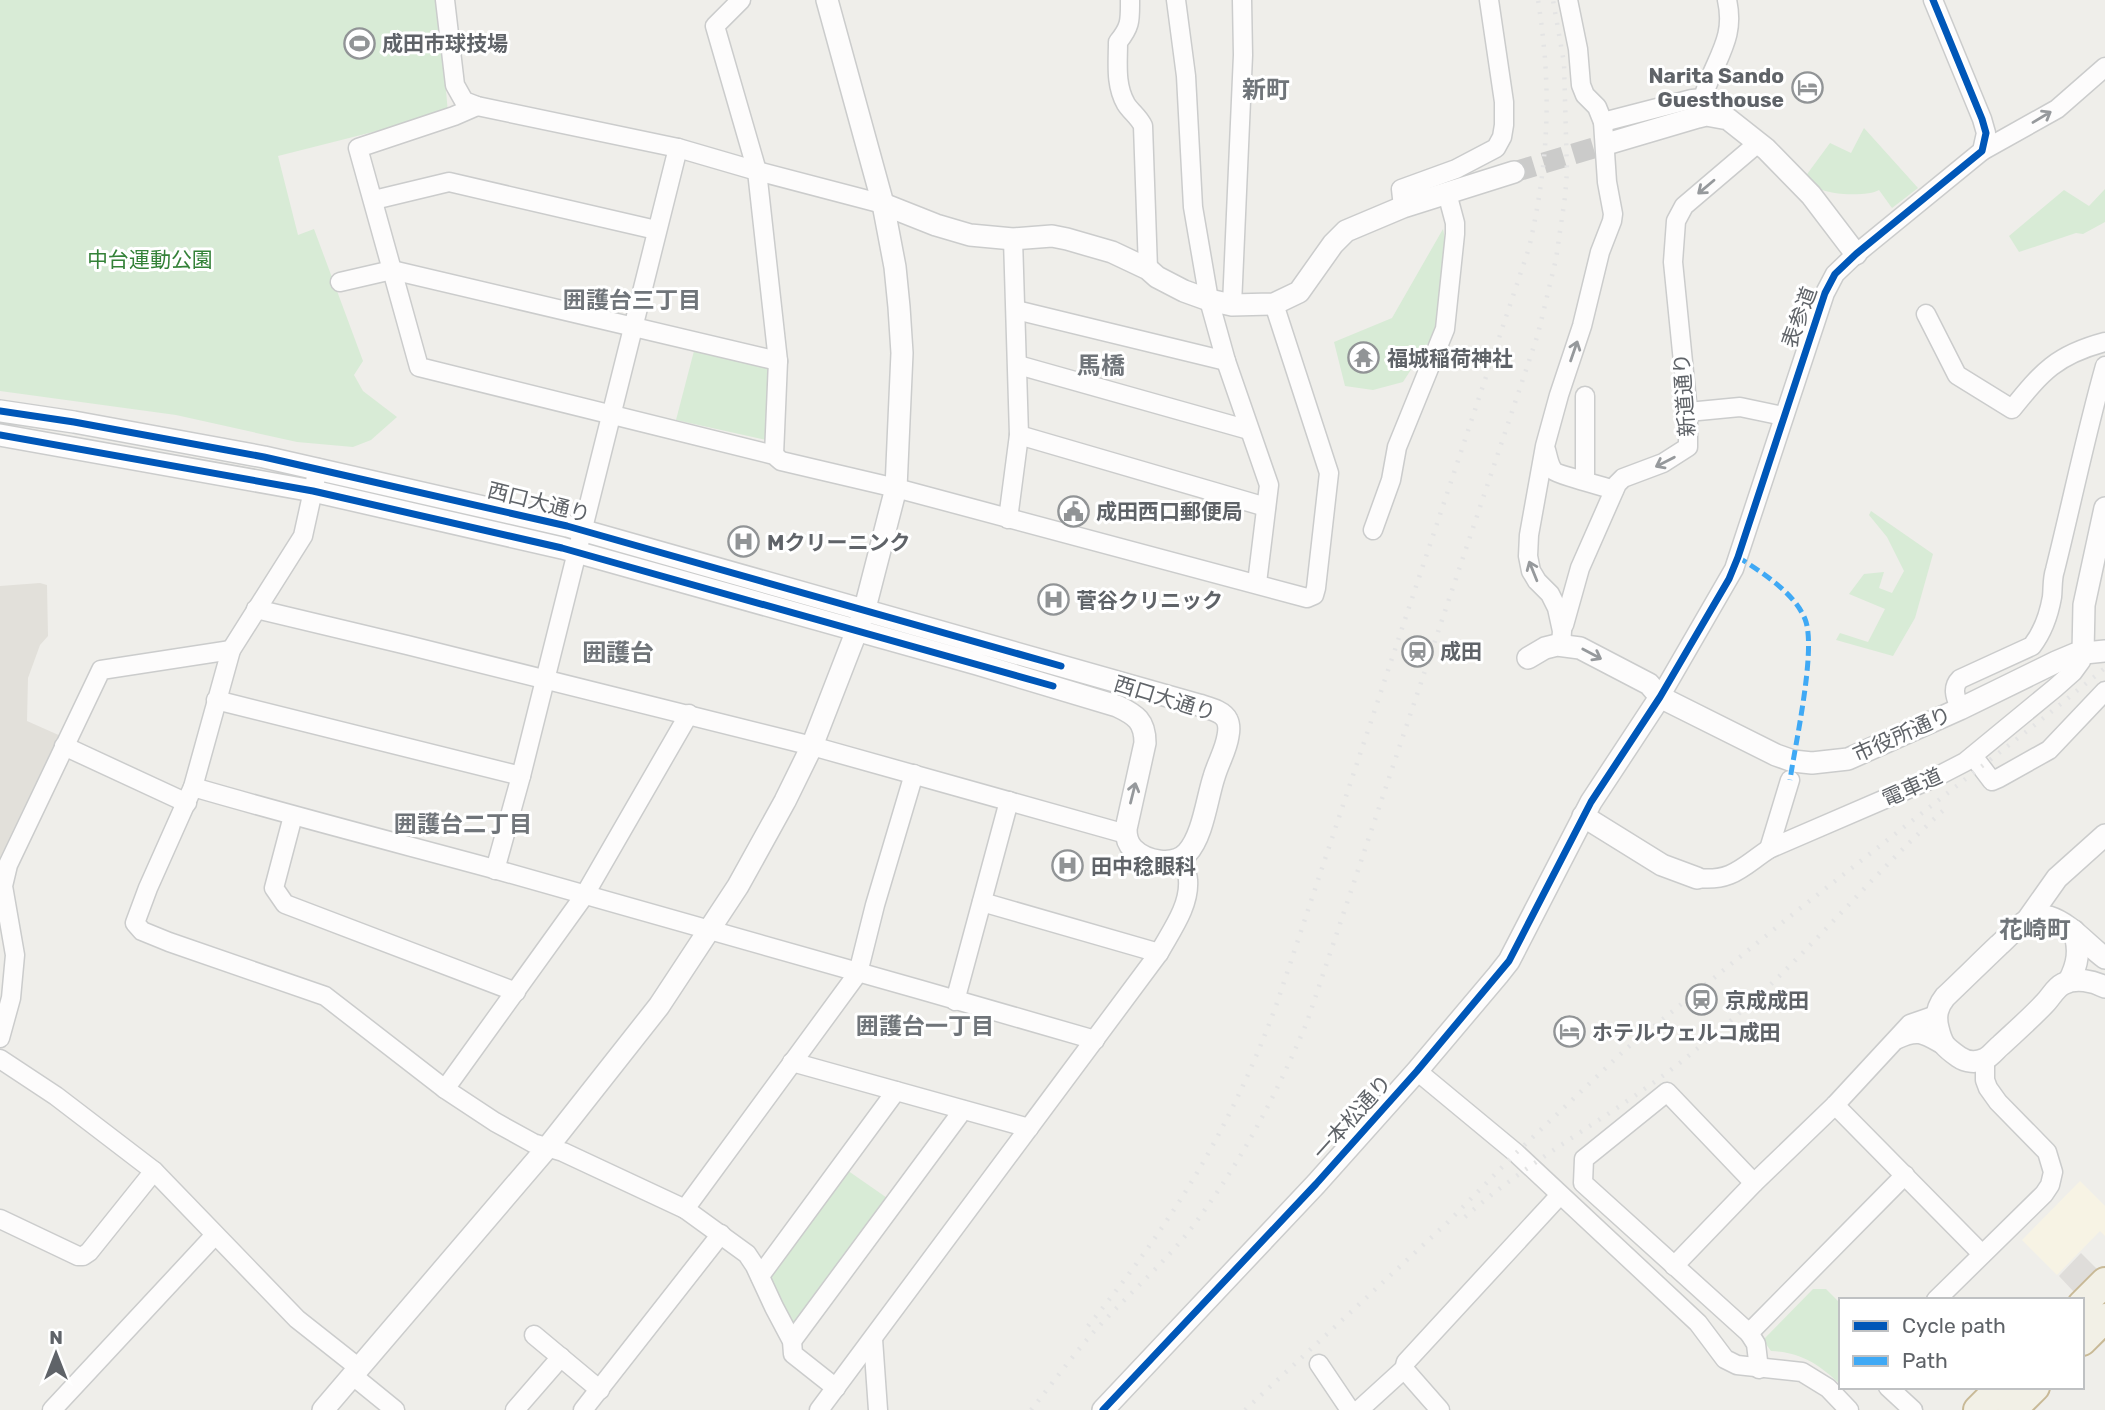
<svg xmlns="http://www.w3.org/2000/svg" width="2105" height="1410" font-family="Rubik,'Noto Sans JP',sans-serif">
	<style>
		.commercial { fill: #f7f3e4 }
		.industrial { fill: #dfddda }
		.education { fill: #e2e0da }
		.green { fill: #d8ebd6 }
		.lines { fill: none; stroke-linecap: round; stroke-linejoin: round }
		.tertiary-tunnel { stroke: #cbcbca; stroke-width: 21; stroke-dasharray: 21 10; stroke-linecap: butt }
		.minor-casing { stroke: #cbcccc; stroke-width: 21 }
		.tertiary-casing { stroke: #cbcccc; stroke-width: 24 }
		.trunk-casing { stroke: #c8b996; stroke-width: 32 }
		.minor { stroke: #fdfcfc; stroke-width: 18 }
		.tertiary { stroke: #fdfcfc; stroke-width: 21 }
		.trunk { stroke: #f2f0e6; stroke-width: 28 }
		.rail { stroke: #e4e4e4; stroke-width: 4.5; stroke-dasharray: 2 9; stroke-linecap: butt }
		.quiet { stroke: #3fa9f5; stroke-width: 5; stroke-dasharray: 10 5; stroke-linecap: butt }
		.cycleway-casing { stroke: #fff; stroke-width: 11 }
		.cycleway { stroke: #0057b8; stroke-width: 7 }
		.oneway { stroke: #96999c }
		.labels { text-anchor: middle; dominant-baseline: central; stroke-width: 6; stroke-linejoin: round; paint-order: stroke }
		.poi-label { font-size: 21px; font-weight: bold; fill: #5f6368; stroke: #fff; text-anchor: start }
		.park-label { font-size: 21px; fill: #348238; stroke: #fff }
		.street-label { font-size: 21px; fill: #5f6368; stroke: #fff }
		.neighbourhood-label { font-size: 23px; font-weight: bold; fill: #70757a; stroke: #fff }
		.quarter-label { font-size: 24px; font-weight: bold; fill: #70757a; stroke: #fff }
	</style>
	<rect width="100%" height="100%" fill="#efeeea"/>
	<polygon class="commercial" points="2080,1181 2105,1206 2105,1236 2100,1231 2057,1275 2022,1240"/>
	<polygon class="industrial" points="2081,1253 2097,1269 2074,1292 2059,1276"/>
	<polygon class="education" points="40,583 47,585 48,636 40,645 28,678 27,721 63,737 0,873 0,586"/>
	<g class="green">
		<polygon points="0,0 438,0 448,113 278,156 298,235 314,229 363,361 354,375 363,391 397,417 371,440 353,447 297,442 176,415 0,391"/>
		<path d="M1864,128L1918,188L1892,208L1879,190C1867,197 1830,195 1818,188C1814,185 1809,180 1805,177L1830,143L1851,153Z"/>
		<polygon points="2105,189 2105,222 2083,234 2076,233 2019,252 2009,236 2064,190 2089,206"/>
		<polygon points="1443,229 1447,248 1439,326 1403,382 1373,390 1345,386 1334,342 1392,318"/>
		<polygon points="695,347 765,363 771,371 766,440 676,420"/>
		<polygon points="1871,511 1933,554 1915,618 1893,656 1836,640 1840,633 1868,642 1885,609 1849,594 1864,574 1884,572 1879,588 1892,593 1904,571 1887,537 1869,515"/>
		<polygon points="844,1168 890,1200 791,1335 767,1273"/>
		<path d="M1813,1289H1826L1841,1304V1385C1820,1365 1801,1352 1771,1351L1763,1340Z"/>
	</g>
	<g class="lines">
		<polyline class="tertiary-tunnel" points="1514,172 1610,143"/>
		<defs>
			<g id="minor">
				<polyline points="445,0 455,85 464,101 477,106 678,148 757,171 883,204"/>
				<polyline points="741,0 715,26 757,171 778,361 774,455"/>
				<path d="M1130,0C1130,20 1131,26 1118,42C1118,63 1115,85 1126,104C1131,112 1139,117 1143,126L1148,269"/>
				<polyline points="1176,0 1186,76 1193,207 1209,300 1226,361 1269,485 1257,583"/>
				<polyline points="477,106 454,116 358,148 419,367 774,455 781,461 896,488 1307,598 1314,595 1316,588 1329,473 1274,304"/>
				<path d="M1717,116C1712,111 1705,105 1704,98C1704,91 1709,81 1711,76C1723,48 1734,31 1727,0"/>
				<polyline points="1603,122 1692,99 1704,98"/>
				<polyline points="1982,151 2057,109 2105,67"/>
				<polyline points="374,200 449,182 656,230"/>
				<polyline points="1403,207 1401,189 1456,169 1496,148 1502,137 1504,125 1504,102 1489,0"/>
				<polyline points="340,282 392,270 778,361"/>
				<polyline points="1232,305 1243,55 1242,0"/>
				<polyline points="1016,310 1226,361"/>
				<path d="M1926,314L1957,375L2012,409C2042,372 2056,355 2105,342"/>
				<polyline points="1018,365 1249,430"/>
				<polyline points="1688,412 1740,407 1783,416"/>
				<polyline points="1019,435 1266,507"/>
				<path d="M1546,450C1548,456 1549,466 1554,471C1557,474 1605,487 1614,490"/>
				<polyline points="318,468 303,536 231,650 193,787 148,888 135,923 142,931 169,942 325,996 445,1089 495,1122 533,1143 563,1152 685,1209 858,973 875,905 914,774"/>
				<polyline points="1585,480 1585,396"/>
				<polyline points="1008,519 1019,435 1013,239"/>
				<polyline points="1373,530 1391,480 1397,447 1445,329 1455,234 1455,223 1447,193"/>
				<polyline points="256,609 407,645 812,746 1126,834"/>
				<polyline points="1564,625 1580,568 1617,484 1623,478 1663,463 1688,447 1688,412 1673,262 1676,221 1684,206 1758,143"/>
				<polyline points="1561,645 1562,631 1557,608 1550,594 1537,581 1531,571 1528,556 1529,535 1545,446 1559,395 1582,326 1600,252 1612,221 1613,214 1607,182 1603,122 1597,107 1585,95 1581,85 1578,49 1568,0"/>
				<polyline points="1660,697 1734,569 1825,293 1835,274 1856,254 1982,151 1986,133 1982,119 1933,0"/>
				<polyline points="216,700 521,776"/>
				<path d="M1960,709C1956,698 1951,688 1960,679L2032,646C2042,633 2049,614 2052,597C2053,588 2052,579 2055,570C2072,502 2086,433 2105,366"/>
				<polyline points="64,746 187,803"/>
				<polyline points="1973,756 1992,781 1999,778 2049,750 2105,691"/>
				<path d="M193,787C293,816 394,842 494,869C695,925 895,982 1095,1040"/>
				<polyline points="293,816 274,888 285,904 516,992"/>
				<polyline points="1769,849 1790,780"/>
				<polyline points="495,870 521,776 678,148"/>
				<path d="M1697,878C1732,882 1742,867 1769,849L1936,777L1965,762L2055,688L2073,672L2081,661L2083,653"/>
				<polyline points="982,902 1159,953"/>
				<polyline points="955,1001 1009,801"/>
				<polyline points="0,1038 11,998 15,955 3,886 8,865 101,670 231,650"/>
				<path d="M1898,1039C1919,1029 1925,1035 1943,1045"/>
				<polyline points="0,1059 56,1096 154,1171 297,1319 359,1368"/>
				<polyline points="792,1062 1029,1128"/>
				<polyline points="1417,1071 1516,1153 1698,1323 1725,1359 1737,1365 1802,1372 1828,1388 1849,1410"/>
				<polyline points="445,1089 584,896 689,714"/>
				<polyline points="1835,1105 1982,1254"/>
				<polyline points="1754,1183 1667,1092 1584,1159 1583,1183 1749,1333 1905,1175"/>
				<polyline points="685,1209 747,1254 755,1266 774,1307 792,1341 793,1354 836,1388"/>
				<polyline points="0,1219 78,1256 83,1256 89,1252 154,1171"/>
				<polyline points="1674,1266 1754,1183 1835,1105 1910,1024 1936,1015"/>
				<polyline points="760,1276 896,1091"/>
				<polyline points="1936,1300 2044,1194 2050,1185 2053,1172 2047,1152 1998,1102 1988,1088 1985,1080 1985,1059"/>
				<polyline points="1749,1333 1756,1344 1759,1369"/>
				<polyline points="534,1335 600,1390"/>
				<polyline points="873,1339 878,1410"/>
				<polyline points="792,1341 963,1110"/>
				<polyline points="1319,1364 1350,1410"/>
				<polyline points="1404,1369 1440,1410"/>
				<polyline points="352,1375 395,1410"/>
				<polyline points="1888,1387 1913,1410"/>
				<polyline points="52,1410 215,1235"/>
				<polyline points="515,1410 561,1357"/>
				<polyline points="583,1410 721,1234"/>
				<path d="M819,1410L1159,953C1171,931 1190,906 1188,880C1188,873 1183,865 1181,859"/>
				<polyline points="1359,1410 1404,1369 1406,1362 1560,1195"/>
			</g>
			<g id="tertiary">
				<polyline points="1610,143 1698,117 1706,115 1728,119 1766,149 1811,195 1856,254"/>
				<polyline points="883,204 936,225 970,235 1013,239 1052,236 1067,239 1112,252 1148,269 1157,277 1184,291 1209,300 1232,305 1274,304 1299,292 1333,244 1346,231 1403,207 1514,172"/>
				<path d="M0,411L74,422L264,457L567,526L1199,705C1208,708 1223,711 1227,720C1229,724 1229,731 1228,736C1226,750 1218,763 1214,777C1207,798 1203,836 1187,853C1174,867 1146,862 1133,849C1128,844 1126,836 1126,829L1145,743C1145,721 1136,715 1117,706L977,664L562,548L313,491L0,435"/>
				<polyline points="2083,653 2084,605 2105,508"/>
				<polyline points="1528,658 1545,648 1557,645 1580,648 1649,684 1660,697 1776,755 1793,761 1812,763 1848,759 1960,709 2056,662 2075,654 2105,651"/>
				<polyline points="1583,816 1662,865 1697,878"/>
				<polyline points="2028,919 2057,878 2105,835"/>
				<path d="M2105,958C2087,945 2071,924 2049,917C2042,915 2034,916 2028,920C2017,926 2008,937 1999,945C1981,962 1963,980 1945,997C1937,1007 1935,1016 1938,1028C1942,1045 1945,1047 1959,1057C1966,1062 1976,1063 1985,1059C1991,1056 1996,1049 2001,1045C2016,1031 2031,1018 2045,1003C2051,997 2055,988 2063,984C2076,977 2093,981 2105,987"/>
				<path d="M2069,981C2078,964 2080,950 2074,931"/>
				<polyline points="323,1410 547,1148 659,1006 738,886 785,801 812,746 864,612 896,488 902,353 899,307 895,267 883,204 827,0"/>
				<polyline points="1103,1410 1316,1184 1417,1071 1498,975 1509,961 1591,802 1660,697"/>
			</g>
			<g id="trunk">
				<polyline points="2082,1305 2105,1282"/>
				<polyline points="2082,1341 2105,1318"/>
				<polyline points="1978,1410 2001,1387"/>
				<polyline points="2012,1410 2035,1387"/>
			</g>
		</defs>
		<use href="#minor" class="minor-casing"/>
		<use href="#tertiary" class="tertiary-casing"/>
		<use href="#trunk" class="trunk-casing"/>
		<use href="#minor" class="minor"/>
		<use href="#tertiary" class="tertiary"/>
		<use href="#trunk" class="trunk"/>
		<g class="rail">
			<path d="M1465,1217C1526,1163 1599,1123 1664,1075C1684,1060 1703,1044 1722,1028C1803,961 1868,878 1946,808"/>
			<path d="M1088,1326C1172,1223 1231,1129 1277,1003L1529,248C1549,160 1552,89 1538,0"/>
			<path d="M1031,1410C1051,1385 1070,1359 1091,1335C1123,1299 1160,1268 1190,1230C1239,1166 1276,1096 1307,1022L1523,379L1538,334L1556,259L1565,197L1567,172L1564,63L1553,0"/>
			<polyline points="1245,1410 1448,1222 1516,1153 1627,1048 1798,910 2041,720 2105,668"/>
		</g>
		<path class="quiet" d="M1738,557C1761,572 1794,592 1805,619C1817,648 1795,745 1790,780"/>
		<defs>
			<g id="cycleway">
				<polyline points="0,411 74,422 264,457 567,526 1061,666"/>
				<polyline points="0,435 313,491 562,548 1053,686"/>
				<polyline points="1103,1410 1316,1184 1417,1071 1509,961 1591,802 1660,697 1729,579 1738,557 1825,293 1835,274 1856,254 1982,151 1986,133 1982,119 1933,0"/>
			</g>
		</defs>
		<use href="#cycleway" class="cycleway-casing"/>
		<use href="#cycleway" class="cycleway"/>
	</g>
	<defs><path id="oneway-shaft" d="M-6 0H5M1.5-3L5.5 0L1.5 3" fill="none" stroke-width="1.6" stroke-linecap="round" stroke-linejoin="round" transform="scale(1.75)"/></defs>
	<g class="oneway">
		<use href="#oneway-shaft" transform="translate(2042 117) rotate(-31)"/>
		<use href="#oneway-shaft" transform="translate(1706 187) rotate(140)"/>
		<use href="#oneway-shaft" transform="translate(1574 351) rotate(-71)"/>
		<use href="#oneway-shaft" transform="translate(1665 462) rotate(153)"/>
		<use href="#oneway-shaft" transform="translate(1533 571) rotate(-112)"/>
		<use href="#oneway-shaft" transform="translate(1592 654) rotate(28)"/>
		<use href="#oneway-shaft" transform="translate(1133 793) rotate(-76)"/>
	</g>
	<defs>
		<symbol id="stadium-ring" viewBox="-11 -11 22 22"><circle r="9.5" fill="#fff" stroke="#919496" stroke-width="1.5"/><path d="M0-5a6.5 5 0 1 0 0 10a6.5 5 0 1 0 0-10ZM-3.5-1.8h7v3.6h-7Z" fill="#919496"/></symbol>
		<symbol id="hotel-ring" viewBox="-11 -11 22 22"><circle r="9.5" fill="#fff" stroke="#919496" stroke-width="1.5"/><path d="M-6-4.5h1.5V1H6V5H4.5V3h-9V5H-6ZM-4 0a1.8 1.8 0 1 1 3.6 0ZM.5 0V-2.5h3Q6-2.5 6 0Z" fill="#919496"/></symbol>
		<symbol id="temple-ring" viewBox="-11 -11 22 22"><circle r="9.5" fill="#fff" stroke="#919496" stroke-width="1.5"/><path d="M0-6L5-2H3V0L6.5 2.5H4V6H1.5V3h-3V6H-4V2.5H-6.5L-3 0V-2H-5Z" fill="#919496"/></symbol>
		<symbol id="civic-ring" viewBox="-11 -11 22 22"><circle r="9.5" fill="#fff" stroke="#919496" stroke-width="1.5"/><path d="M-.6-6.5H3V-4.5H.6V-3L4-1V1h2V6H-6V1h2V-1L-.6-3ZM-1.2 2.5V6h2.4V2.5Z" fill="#919496"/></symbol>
		<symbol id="hospital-ring" viewBox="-11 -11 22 22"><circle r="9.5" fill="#fff" stroke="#919496" stroke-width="1.5"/><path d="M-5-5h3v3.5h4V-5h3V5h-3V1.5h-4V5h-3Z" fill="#919496"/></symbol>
		<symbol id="station-ring" viewBox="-11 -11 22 22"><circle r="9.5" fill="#fff" stroke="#919496" stroke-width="1.5"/><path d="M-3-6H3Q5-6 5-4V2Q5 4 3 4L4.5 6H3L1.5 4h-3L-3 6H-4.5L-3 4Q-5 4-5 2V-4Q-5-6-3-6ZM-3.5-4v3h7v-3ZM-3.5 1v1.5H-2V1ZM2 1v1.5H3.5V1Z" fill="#919496"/></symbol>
	</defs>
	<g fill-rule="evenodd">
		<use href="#stadium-ring" x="342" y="26" width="35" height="35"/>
		<use href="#hotel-ring" x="1790" y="70" width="35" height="35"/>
		<use href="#temple-ring" x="1346" y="340" width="35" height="35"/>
		<use href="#civic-ring" x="1056" y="494" width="35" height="35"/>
		<use href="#hospital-ring" x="726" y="524" width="35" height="35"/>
		<use href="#hospital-ring" x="1036" y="582" width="35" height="35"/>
		<use href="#station-ring" x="1400" y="634" width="35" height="35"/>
		<use href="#hospital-ring" x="1050" y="848" width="35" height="35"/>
		<use href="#station-ring" x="1684" y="982" width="35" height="35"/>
		<use href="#hotel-ring" x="1552" y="1014" width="35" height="35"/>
	</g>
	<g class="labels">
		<g class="poi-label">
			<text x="382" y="43">成田市球技場</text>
			<text x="1784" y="75" text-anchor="end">Narita Sando<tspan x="1784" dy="24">Guesthouse</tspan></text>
			<text x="1387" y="358">福城稲荷神社</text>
			<text x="1096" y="511">成田西口郵便局</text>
			<text x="767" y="542">Mクリーニンク</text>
			<text x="1076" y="600">菅谷クリニック</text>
			<text x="1440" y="651">成田</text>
			<text x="1091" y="866">田中稔眼科</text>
			<text x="1725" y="1000">京成成田</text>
			<text x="1592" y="1032">ホテルウェルコ成田</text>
		</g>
		<g class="park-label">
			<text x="150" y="259">中台運動公園</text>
		</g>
		<g class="street-label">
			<text transform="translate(1799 317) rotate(-70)">表参道</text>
			<text transform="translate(1684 395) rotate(-94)">新道通り</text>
			<text transform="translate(539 502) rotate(14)">西口大通り</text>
			<text transform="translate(1165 698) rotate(17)">西口大通り</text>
			<text transform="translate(1902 734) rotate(-24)">市役所通り</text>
			<text transform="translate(1912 787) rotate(-24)">電車道</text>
			<text transform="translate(1352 1117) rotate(-48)">一本松通り</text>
		</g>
		<g class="neighbourhood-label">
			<text x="632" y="300">囲護台三丁目</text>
			<text x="463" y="824">囲護台二丁目</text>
			<text x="925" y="1026">囲護台一丁目</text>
		</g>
		<g class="quarter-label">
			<text x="1266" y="90">新町</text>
			<text x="1101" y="366">馬橋</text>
			<text x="618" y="653">囲護台</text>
			<text x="2035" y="930">花崎町</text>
		</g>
	</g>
	<rect x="1839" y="1298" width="245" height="91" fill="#ffffff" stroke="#bfc1c3" stroke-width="2"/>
	<rect x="1853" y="1321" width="35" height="10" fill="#0057b8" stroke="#bfc1c3" stroke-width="2"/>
	<text x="1902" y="1333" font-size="21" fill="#5f6368">Cycle path</text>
	<rect x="1853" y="1356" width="35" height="10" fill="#3fa9f5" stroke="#bfc1c3" stroke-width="2"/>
	<text x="1902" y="1368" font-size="21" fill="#5f6368">Path</text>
	<g transform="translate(56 1354)" stroke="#ffffff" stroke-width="5" paint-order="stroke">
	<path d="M0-5L12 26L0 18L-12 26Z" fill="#5f6368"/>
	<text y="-10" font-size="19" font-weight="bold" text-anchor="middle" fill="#5f6368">N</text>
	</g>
</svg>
